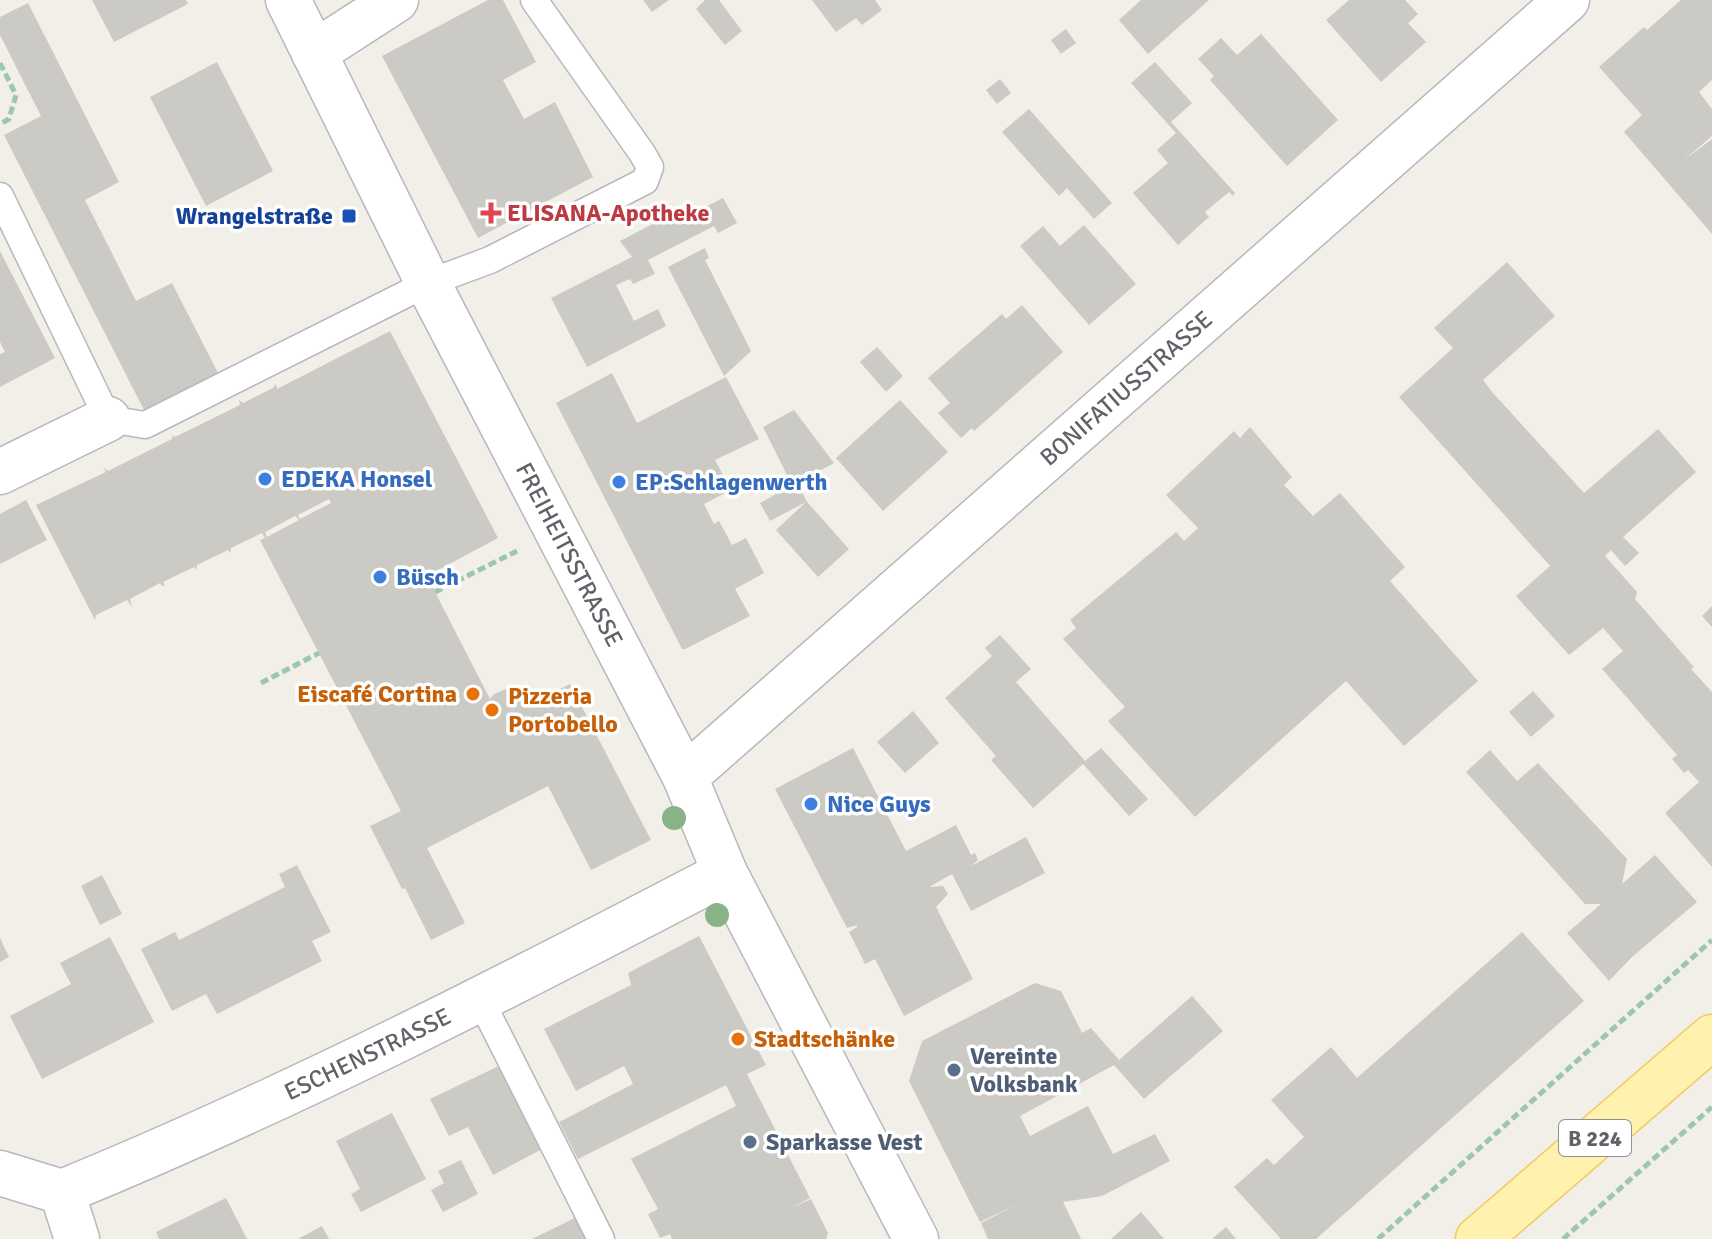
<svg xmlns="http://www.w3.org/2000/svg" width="1712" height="1239" font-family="Signika,sans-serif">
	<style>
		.building { fill: #cccac5; fill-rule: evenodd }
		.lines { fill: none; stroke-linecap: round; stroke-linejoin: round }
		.service-casing { stroke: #b5b8bc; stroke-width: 29 }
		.minor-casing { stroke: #b5b8bc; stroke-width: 47 }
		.primary-casing { stroke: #f2c960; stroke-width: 47 }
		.path { stroke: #9cc7a9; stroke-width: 5; stroke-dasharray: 8 4; stroke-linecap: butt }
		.service { stroke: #fff; stroke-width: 26 }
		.minor { stroke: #fff; stroke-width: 44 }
		.primary { stroke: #fff2af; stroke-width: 44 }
		.tree { fill: #89b387 }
		.health-dot { fill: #e0444e; stroke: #fff; stroke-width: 3 }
		.transit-dot { fill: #1a4fb4; stroke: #fff; stroke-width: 3 }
		.shop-dot { fill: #3f7fe0; stroke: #fff; stroke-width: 3 }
		.food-dot { fill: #e8710a; stroke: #fff; stroke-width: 3 }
		.service-dot { fill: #5c6f8a; stroke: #fff; stroke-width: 3 }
		.labels { text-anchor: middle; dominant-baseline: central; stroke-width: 7; stroke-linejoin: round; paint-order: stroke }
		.shield { fill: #fff; stroke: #8f9295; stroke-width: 2 }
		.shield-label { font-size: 22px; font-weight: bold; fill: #5f6368 }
		.health-label { font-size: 24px; font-weight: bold; fill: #be3a42; stroke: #fff; text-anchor: start }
		.transit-label { font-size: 24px; font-weight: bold; fill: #164399; stroke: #fff; text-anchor: end }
		.street-label { font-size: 24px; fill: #5f6368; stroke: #fff }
		.shop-label { font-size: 24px; font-weight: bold; fill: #366cbe; stroke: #fff; text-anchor: start }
		.food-label { font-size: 24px; font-weight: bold; fill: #c56008; stroke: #fff; text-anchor: start }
		.service-label { font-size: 24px; font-weight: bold; fill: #4e5e75; stroke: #fff; text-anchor: start }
	</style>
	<rect width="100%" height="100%" fill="#f1efe8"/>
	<g class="building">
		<polygon points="92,0 186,0 188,4 114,42"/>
		<polygon points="488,0 503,0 536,62 503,80 524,119 555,102 593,177 478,238 382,56"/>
		<polygon points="643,0 669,0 652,12"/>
		<polygon points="705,0 719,0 742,31 725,45 696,9"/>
		<polygon points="812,0 875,0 882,10 862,25 856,18 836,32"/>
		<polygon points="1141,0 1209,0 1148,54 1119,20"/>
		<polygon points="1349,0 1405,0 1418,14 1408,23 1426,42 1381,82 1326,20"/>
		<polygon points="1681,0 1712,0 1712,80 1699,92 1712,109 1712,136 1683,161 1712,139 1712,234 1624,132 1642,115 1599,67 1644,27 1647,30"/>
		<polygon points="28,3 119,182 85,200 136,301 172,283 218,373 144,410 4,135 41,116 0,35 0,17"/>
		<polygon points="1066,29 1076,43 1061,54 1051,40"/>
		<polygon points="1261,34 1338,120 1287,166 1210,80 1214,76 1198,59 1221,38 1237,55"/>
		<polygon points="217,62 273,171 206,206 150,97"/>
		<polygon points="1155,62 1192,103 1171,122 1235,193 1233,196 1229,192 1205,212 1209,217 1178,245 1133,193 1168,163 1157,150 1176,133 1131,83"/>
		<polygon points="1000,79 1011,93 997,104 986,90"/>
		<polygon points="1029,109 1112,203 1094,219 1067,188 1059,196 1002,132"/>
		<polygon points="723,198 737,223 718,233 714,226 648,260 655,274 633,284 630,279 616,285 634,321 658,309 666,326 587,367 551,298 632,257 620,241 666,217 670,225"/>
		<polygon points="1084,225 1136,284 1089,325 1020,246 1043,226 1060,246"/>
		<polygon points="705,248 709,258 705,260 751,351 724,376 668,267"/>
		<polygon points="0,251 55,358 0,387 0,354 5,352 0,342"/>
		<polygon points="1507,262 1555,316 1483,380 1493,393 1584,493 1658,429 1696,472 1623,537 1639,553 1625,566 1611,550 1605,556 1637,592 1635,599 1694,667 1691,669 1712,692 1712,867 1665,813 1699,782 1688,770 1684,773 1672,759 1677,755 1602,669 1623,651 1603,628 1569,655 1516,596 1550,566 1399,397 1453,348 1434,328"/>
		<polygon points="1022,305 1063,352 974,431 972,428 961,438 938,413 950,403 928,378 1002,314 1006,319"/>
		<path d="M390,331L498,538L427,576L435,592L490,699L494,694L515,685L526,706L570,684L651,840L591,870L548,786L427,848L465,923L431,940L405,888L402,889L370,826L401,811L260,540L265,538L262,533L231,548L230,553L228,550L197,565L196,570L194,567L163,582L165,585L162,586L160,583L130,599L132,607L127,600L96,615L95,620L36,505L106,472L103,467L108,471L172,439L173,435L175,437L240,405L239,400L243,403L273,388L276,384L277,389ZM329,499L331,503L300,519L298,515ZM295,516L299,520L267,537L265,532Z"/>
		<polygon points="877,347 903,376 886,392 860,362"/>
		<polygon points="612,373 637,423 726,377 759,439 715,460 731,490 704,504 714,524 719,521 732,545 746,538 764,573 735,589 750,616 685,649 682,649 556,403"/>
		<polygon points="900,400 948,452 883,511 836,458"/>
		<polygon points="794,410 834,463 797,483 807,502 849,549 818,577 776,530 806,502 770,521 760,503 792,485 763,427"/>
		<polygon points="1250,427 1292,477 1284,485 1313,516 1340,493 1405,567 1390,581 1478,681 1404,746 1346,681 1195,817 1108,721 1125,707 1063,639 1076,628 1070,620 1176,532 1184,541 1198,528 1166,495 1234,431 1240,438"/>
		<polygon points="26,500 47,540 0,564 0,514"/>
		<polygon points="1712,606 1712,627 1702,616"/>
		<polygon points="1000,635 1031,669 1016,682 1085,761 1101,748 1148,799 1129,816 1083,764 1033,808 991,760 996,756 945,698 992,656 985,648"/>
		<polygon points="1533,691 1555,716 1531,737 1509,712"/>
		<polygon points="913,711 939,743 905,773 877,742"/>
		<polygon points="853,748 906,851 956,825 971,855 975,853 978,860 971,866 1026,837 1045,873 971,911 952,874 929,887 943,886 948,894 936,907 973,979 904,1016 875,959 865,964 849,932 857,927 857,925 847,928 775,789"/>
		<polygon points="1490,750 1517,781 1538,763 1627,859 1622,884 1655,855 1697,902 1632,957 1609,981 1567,933 1601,904 1585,904 1466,772"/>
		<polygon points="297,865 331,932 312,941 322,961 217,1014 206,994 172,1011 141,949 175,932 179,940 285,887 279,874"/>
		<polygon points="102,875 122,914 100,925 81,886"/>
		<polygon points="1522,932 1584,1001 1316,1239 1281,1239 1234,1187 1267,1158 1274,1165 1304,1137 1271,1100 1331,1047 1357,1078"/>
		<polygon points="699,936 766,1065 747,1074 810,1198 789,1209 811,1199 828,1233 826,1239 672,1239 670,1234 660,1238 648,1214 658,1209 631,1159 736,1106 726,1085 578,1159 559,1122 633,1084 624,1066 576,1091 544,1029 631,985 628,973"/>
		<polygon points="110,937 154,1022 42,1079 10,1016 71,984 60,963"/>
		<polygon points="0,938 9,957 0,962"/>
		<polygon points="1035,983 1061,991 1082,1033 1091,1028 1119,1060 1192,996 1223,1031 1144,1099 1114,1065 1020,1116 1030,1136 1088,1106 1113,1154 1155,1134 1170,1161 1102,1196 1063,1202 1081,1239 988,1239 981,1223 1019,1203 980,1222 909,1081 922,1041"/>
		<polygon points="505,1063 548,1146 493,1175 468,1127 449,1136 430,1099"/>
		<polygon points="392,1113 426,1179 361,1212 351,1194 360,1189 336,1141"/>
		<polygon points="461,1160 478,1194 443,1212 431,1190 444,1183 438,1171"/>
		<polygon points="226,1198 247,1239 159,1239 156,1232"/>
		<polygon points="1141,1212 1164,1239 1111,1239"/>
		<polygon points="583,1214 595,1239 532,1239"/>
		<polygon points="322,1226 329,1239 298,1239"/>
		<polygon points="1226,1227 1236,1239 1212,1239"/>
	</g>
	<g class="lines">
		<defs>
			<g id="service">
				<polyline points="0,196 108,419 145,425 428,283 490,260 645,181 650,167 642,153 534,0"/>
				<polyline points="481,1001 601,1239"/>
			</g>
			<g id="minor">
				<path id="s1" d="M288,0L428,283L685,777L725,873L916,1239"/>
				<polyline points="314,53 396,0"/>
				<polyline points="0,472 108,419"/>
				<path id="s2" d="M685,777L1567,0"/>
				<path id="s3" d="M0,1173L62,1192C289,1099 507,987 725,873"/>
				<polyline points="62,1192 77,1239"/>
			</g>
			<polyline id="primary" points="1478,1239 1712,1037"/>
		</defs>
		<use href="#service" class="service-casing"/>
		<use href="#minor" class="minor-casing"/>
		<use href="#primary" class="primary-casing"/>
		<g class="path">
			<polyline points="0,63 16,95 9,119 0,124"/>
			<polyline points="435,592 517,551"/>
			<polyline points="261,683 319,653"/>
			<polyline points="1378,1239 1712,940"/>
			<polyline points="1563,1239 1712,1107"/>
		</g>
		<use href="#service" class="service"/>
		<use href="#minor" class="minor"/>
		<use href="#primary" class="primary"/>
	</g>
	<g class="tree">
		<circle cx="674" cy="818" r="12"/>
		<circle cx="717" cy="915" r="12"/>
	</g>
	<path class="health-dot" d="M487 201h8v8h8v8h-8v8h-8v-8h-8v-8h8z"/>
	<rect class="transit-dot" x="341" y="208" width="16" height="16" rx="4"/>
	<g class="shop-dot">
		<circle cx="265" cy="479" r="8"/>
		<circle cx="619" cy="482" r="8"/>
		<circle cx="380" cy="577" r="8"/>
		<circle cx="811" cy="804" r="8"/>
	</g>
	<g class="food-dot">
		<circle cx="473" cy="694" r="8"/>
		<circle cx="492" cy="710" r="8"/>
		<circle cx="738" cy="1039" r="8"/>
	</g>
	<g class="service-dot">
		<circle cx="954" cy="1070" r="8"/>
		<circle cx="750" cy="1142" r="8"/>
	</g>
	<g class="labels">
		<rect class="shield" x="1559" y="1120" width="72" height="36" rx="6"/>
		<g class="shield-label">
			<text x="1595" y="1138">B 224</text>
		</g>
		<g class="health-label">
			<text x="507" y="213">ELISANA-Apotheke</text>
		</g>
		<g class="transit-label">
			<text x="333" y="216">Wrangelstraße</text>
		</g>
		<g class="street-label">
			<text stroke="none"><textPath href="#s2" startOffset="588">BONIFATIUSSTRASSE</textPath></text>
			<text stroke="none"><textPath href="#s1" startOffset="622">FREIHEITSSTRASSE</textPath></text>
			<text stroke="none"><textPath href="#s3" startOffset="400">ESCHENSTRASSE</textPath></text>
		</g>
		<g class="shop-label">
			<text x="281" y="479">EDEKA Honsel</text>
			<text x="635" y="482">EP:Schlagenwerth</text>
			<text x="396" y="577">Büsch</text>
			<text x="827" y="804">Nice Guys</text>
		</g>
		<g class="food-label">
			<text x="457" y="694" text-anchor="end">Eiscafé Cortina</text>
			<text x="508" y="696">Pizzeria<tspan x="508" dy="28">Portobello</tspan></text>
			<text x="754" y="1039">Stadtschänke</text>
		</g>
		<g class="service-label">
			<text x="970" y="1056">Vereinte<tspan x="970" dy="28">Volksbank</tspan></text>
			<text x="766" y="1142">Sparkasse Vest</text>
		</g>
	</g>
</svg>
